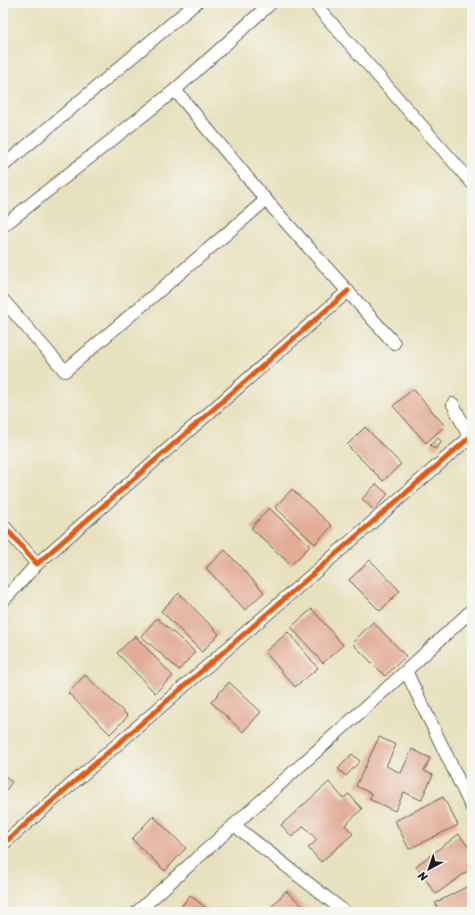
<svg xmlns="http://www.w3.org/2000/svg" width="475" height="915" font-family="Sriracha,sans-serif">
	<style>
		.building { fill: #e2ac95 }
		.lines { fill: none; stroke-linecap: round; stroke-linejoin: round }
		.street-casing { stroke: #636154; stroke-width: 14 }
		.street { stroke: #fff; stroke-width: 12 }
		.cycleway-casing { stroke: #f6f6f2; stroke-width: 8 }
		.cycleway { stroke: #e8590c; stroke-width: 5 }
	</style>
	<rect width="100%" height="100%" fill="#f6f6f2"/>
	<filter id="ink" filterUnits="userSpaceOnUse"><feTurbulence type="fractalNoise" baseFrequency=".025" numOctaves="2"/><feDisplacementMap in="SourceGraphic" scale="8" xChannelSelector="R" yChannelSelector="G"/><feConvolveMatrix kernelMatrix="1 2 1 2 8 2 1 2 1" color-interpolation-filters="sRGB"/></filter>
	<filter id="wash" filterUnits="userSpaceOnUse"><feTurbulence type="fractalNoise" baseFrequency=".012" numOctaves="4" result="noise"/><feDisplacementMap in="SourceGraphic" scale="16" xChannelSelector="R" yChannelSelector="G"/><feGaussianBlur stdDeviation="0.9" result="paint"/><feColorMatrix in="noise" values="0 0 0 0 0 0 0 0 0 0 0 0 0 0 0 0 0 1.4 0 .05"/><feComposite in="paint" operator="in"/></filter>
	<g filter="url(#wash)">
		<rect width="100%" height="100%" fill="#e8e1bd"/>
		<g id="blocks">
			<g class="building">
				<polygon points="413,389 445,426 426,443 393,406"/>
				<polygon points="365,427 401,464 383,481 347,445"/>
				<polygon points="438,438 442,442 435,449 430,445"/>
				<polygon points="376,484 388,494 374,510 362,499"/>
				<polygon points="292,489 332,526 315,544 275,507"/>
				<polygon points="269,508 310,546 291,565 251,528"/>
				<polygon points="225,550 264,592 245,610 206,568"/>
				<polygon points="370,560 400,591 380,611 349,580"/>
				<polygon points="179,593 219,634 202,652 161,611"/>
				<polygon points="312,609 343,645 323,663 291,627"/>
				<polygon points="157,618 195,652 179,670 141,636"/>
				<polygon points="373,622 406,656 385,676 352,643"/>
				<polygon points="288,632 318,668 295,687 265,652"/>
				<polygon points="135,636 173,676 155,693 117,653"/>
				<polygon points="85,675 128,716 110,734 68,693"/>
				<polygon points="229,682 261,712 243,732 211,702"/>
				<polygon points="379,737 396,745 386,766 401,773 412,749 430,758 424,771 433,775 421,800 404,792 395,811 369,799 372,794 356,786"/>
				<polygon points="352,754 360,761 346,776 338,769"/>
				<polygon points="3,774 12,782 6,790 3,788"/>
				<polygon points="329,782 343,798 349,794 362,809 345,825 353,834 321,862 308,848 317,840 304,826 292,837 281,825"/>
				<polygon points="443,797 458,825 409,849 395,821"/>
				<polygon points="153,816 186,848 165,871 132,839"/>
				<polygon points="459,834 472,852 472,868 436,894 416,866"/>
				<polygon points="472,884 472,912 440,912 435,903"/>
				<polygon points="286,891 310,912 267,912"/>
				<polygon points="190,895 211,912 177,912"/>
			</g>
		</g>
	</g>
	<g filter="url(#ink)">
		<use href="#blocks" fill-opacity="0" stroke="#636154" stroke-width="1"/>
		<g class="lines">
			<defs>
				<g id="street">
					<polyline points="314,3 472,183"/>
					<polyline points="175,90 266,200 394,343"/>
					<polyline points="3,166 196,3"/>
					<polyline points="3,226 175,90 271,3"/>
					<polyline points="3,300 65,371 266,200"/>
					<polyline points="453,404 472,443"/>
					<polyline points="3,525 37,564 348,291"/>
					<polyline points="3,601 37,564"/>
					<polyline points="406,671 472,808"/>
					<polyline points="234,825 345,912"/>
					<polyline points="3,844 469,438"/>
					<polyline points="137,912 406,671 472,610"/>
				</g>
			</defs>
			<use href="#street" class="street-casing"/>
			<use href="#street" class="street"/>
			<defs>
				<g id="cycleway">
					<polyline points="3,525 37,564 348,291"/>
					<polyline points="3,844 469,438"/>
				</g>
			</defs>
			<use href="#cycleway" class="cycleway-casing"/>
			<use href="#cycleway" class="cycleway"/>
		</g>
	</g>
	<rect width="475" height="915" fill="none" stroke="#f6f6f2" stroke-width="16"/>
	<g transform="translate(429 869) rotate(220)" stroke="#f6f6f2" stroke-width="3" paint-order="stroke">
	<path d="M0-3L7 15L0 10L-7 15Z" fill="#1c1c1c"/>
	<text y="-6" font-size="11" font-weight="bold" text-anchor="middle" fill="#1c1c1c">N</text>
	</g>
</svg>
